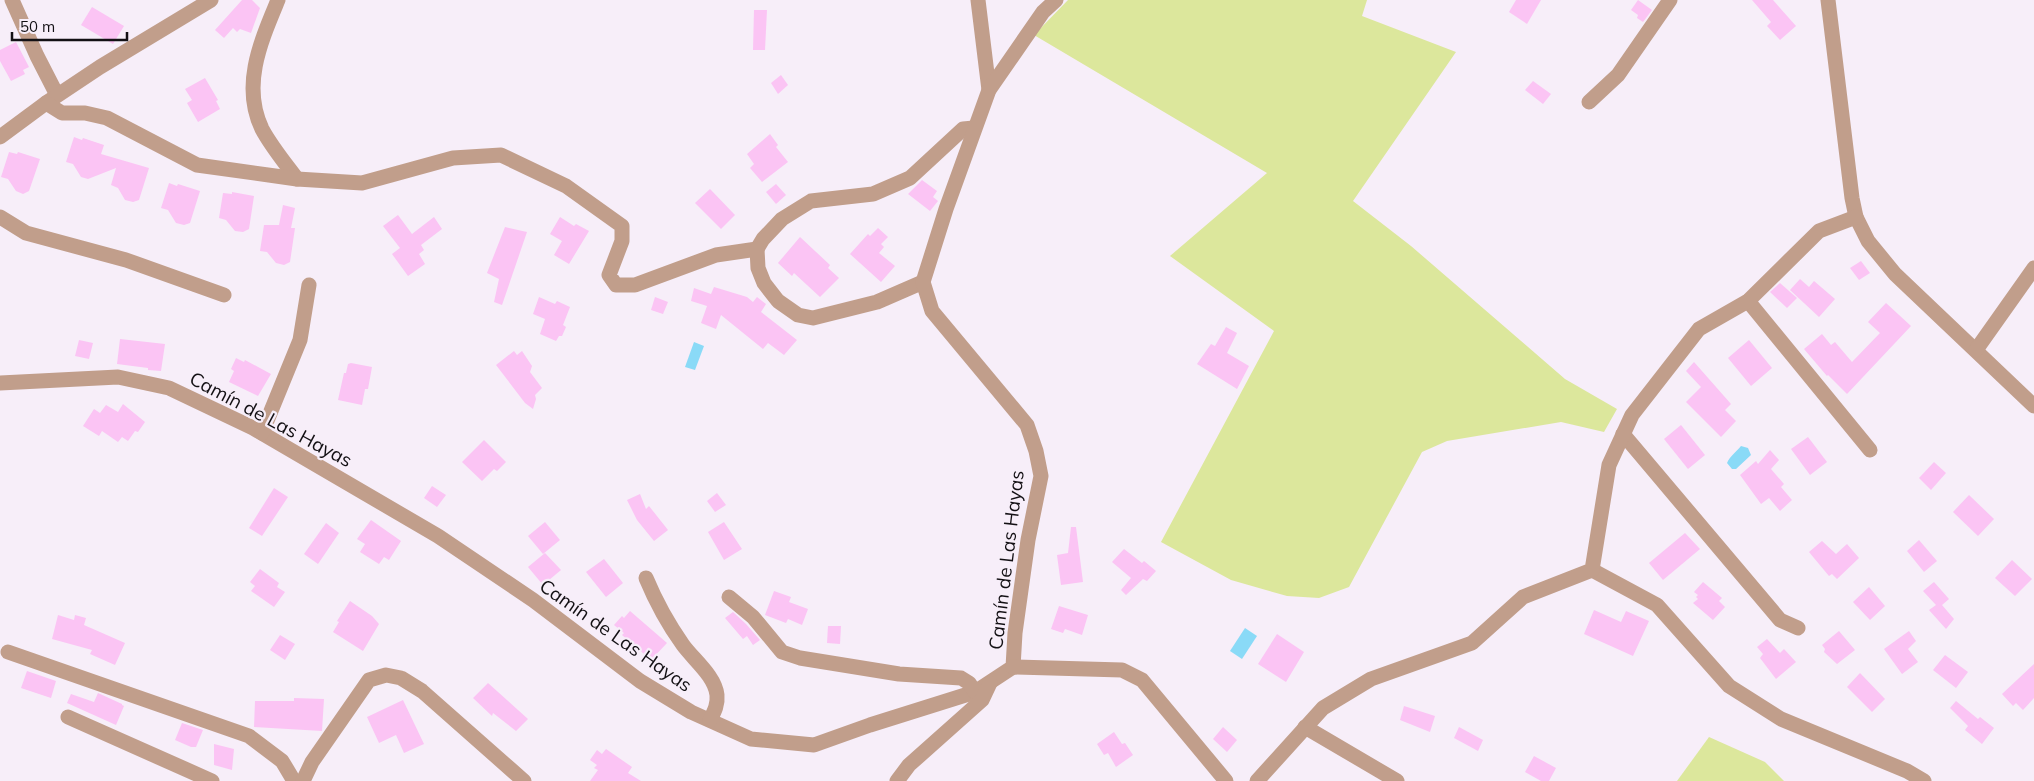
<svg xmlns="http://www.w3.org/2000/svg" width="2034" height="781" font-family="Mulish,sans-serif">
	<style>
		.green { fill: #dce79c }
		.water { fill: #8adaf7 }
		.building { fill: #fbc4f4 }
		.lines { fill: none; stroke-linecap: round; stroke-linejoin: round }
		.minor { stroke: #c19e8b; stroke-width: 15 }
		.labels { text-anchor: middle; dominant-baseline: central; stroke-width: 4.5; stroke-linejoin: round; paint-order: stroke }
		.street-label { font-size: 19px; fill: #131014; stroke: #f7eef9 }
	</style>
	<rect width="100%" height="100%" fill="#f7eef9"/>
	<g class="green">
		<polygon points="1068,0 1367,0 1362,16 1456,52 1353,201 1411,246 1565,379 1617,409 1604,432 1561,422 1447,441 1422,452 1349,587 1319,598 1287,596 1231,580 1161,542 1274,331 1170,256 1267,173 1034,35"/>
		<polygon points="1709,737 1765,762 1784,781 1677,781"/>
	</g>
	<g class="water">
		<polygon points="694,342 704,346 695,370 685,367"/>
		<path d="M1741,446L1748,448L1751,455L1736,469H1732L1727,463C1730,456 1736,452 1741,446Z"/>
		<polygon points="1245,628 1257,636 1242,659 1230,651"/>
	</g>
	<g class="building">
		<polygon points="242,0 252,0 260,8 251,33 240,29 237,32 233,28 224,38 215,30"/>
		<polygon points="1516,0 1541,0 1527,24 1509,12"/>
		<polygon points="1638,0 1652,10 1643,22 1637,18 1638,15 1631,10"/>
		<polygon points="1752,0 1773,0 1796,26 1780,40 1767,26 1771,22"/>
		<polygon points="92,7 124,26 113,44 81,25"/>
		<polygon points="754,10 767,10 765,50 753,50"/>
		<polygon points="16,42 29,67 23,70 25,74 11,81 0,61 0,50"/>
		<polygon points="781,75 788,85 778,94 771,83"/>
		<polygon points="205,78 218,100 216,101 220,109 198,122 187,103 192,100 185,89"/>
		<polygon points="1533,81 1551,94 1543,104 1525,90"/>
		<polygon points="770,134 778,145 776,147 788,162 762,182 750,168 754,164 747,154"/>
		<polygon points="74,137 82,140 83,138 104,145 101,154 149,168 139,200 133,202 125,200 118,188 111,185 116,168 88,179 81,177 73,164 66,162"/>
		<polygon points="9,152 17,154 18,152 40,159 29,191 23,194 16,191 8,179 1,177"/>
		<polygon points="922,180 937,191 933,197 938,201 930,211 908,194"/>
		<polygon points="169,183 177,186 178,184 200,191 190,223 184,225 176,223 168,210 161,208"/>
		<polygon points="776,184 786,195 776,204 766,192"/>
		<polygon points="710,189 735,215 721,229 695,203"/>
		<polygon points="232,192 254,196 249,229 243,232 235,231 226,220 219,218 223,193 232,194"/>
		<polygon points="283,205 295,208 291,228 295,228 290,262 284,265 276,263 267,252 260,251 264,225 279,225"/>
		<polygon points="398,215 412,234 434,217 442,229 421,245 424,250 419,254 425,264 408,276 392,254 400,248 383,226"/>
		<polygon points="560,217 574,226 576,224 589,231 569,264 554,255 562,241 550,234"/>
		<polygon points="505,227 527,232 502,305 494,302 499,279 487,273"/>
		<polygon points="878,228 888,237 881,244 884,247 879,253 895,266 881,282 850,254 868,234 870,236"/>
		<polygon points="800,237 830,265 828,268 839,278 820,297 794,273 792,276 778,263"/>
		<polygon points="1861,261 1870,273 1859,280 1850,268"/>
		<polygon points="1800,279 1809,287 1814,281 1835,299 1819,317 1790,290"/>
		<polygon points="1780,283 1797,298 1787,308 1770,292"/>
		<polygon points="714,287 747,297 753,302 757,297 766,304 761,312 797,340 784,355 768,343 763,349 721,315 716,329 701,323 707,306 691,301 694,288 711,294"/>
		<polygon points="539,297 555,304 557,301 570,307 563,325 566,327 562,336 559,336 556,341 540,334 545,319 533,314"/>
		<polygon points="655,297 668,302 663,314 651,310"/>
		<polygon points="1886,303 1911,326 1847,394 1828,375 1827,376 1804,349 1822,334 1831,345 1835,342 1852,362 1880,333 1868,322"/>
		<polygon points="1226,327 1237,333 1227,353 1249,366 1237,389 1197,364 1211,344 1215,346"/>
		<polygon points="120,339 165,344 161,371 148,370 148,368 117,364"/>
		<polygon points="79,340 93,343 89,359 75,356"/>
		<polygon points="1749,340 1772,368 1751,386 1728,358"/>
		<polygon points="514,351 517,355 522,351 532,366 530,372 542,388 535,395 536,399 533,409 525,403 496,365"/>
		<polygon points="236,358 244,362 245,360 271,374 258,396 229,382 234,371 231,369"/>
		<polygon points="1694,362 1731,404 1725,410 1736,421 1721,437 1686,402 1701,387 1686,371"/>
		<polygon points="351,363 372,367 368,389 365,389 362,405 338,400 344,373 346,373 348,364"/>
		<polygon points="123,404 145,422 138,432 135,431 128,441 122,437 118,442 102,431 99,436 83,426 94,409 100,413 106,405 118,412"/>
		<polygon points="1681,425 1705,455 1688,469 1664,439"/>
		<polygon points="1808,437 1827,462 1810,475 1791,449"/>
		<polygon points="484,440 506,462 497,471 494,469 482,481 462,462"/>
		<polygon points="1770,450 1779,460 1771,469 1784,484 1781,487 1792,500 1780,511 1769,498 1761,504 1740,475 1756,461 1758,464"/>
		<polygon points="1934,462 1946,473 1931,490 1919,478"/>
		<polygon points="432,486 446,495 437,507 424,498"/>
		<polygon points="274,488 288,497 262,536 249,528"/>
		<polygon points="717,493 726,505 715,512 707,501"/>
		<polygon points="640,494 646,509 649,506 668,530 654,541 637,520 627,500"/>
		<polygon points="1969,495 1994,519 1978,536 1953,512"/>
		<polygon points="371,520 401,541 389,560 384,557 379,564 360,552 365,544 357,539"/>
		<polygon points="545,522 560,540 543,554 528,536"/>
		<polygon points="724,522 742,549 724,560 708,532"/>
		<polygon points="326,523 339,533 318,564 304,554"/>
		<polygon points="1071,527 1076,527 1083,582 1061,585 1057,555 1068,553"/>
		<polygon points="1685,533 1700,549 1663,580 1649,563"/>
		<polygon points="1919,540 1937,561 1924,572 1907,551"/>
		<polygon points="1822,541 1836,554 1847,544 1859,558 1837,579 1832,574 1829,576 1809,552"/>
		<polygon points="1124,549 1142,563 1144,561 1156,571 1147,581 1143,579 1126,595 1121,590 1131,578 1112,562"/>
		<polygon points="545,553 561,570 543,585 528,567"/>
		<polygon points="604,559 623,583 606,597 586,572"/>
		<polygon points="2012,560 2032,579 2015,596 1995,578"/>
		<polygon points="260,569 279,583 277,587 285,592 274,607 251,591 255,586 250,582"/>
		<polygon points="1703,582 1722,598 1719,601 1725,607 1713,620 1693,603 1698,599 1696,597 1698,595 1694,592"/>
		<polygon points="1934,582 1949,599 1942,605 1954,619 1946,629 1929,610 1936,605 1923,591"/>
		<polygon points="1869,587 1885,606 1870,620 1853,602"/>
		<polygon points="774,591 791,597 789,602 808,609 802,625 788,619 786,623 765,615"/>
		<polygon points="350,601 372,616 379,624 363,651 333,632 339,622 337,621"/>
		<polygon points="1059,606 1088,615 1082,635 1065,629 1063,633 1051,629"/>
		<polygon points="1594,610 1621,622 1626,611 1649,621 1633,656 1584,634"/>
		<polygon points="630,611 667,643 651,660 622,635 624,633 614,625 622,616 624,618"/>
		<polygon points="733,612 746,624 760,640 753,645 747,636 743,639 725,618"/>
		<polygon points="58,615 74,620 75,615 86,618 84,625 125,643 115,665 90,654 92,650 52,639"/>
		<polygon points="828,626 841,626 840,644 827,643"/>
		<polygon points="1839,631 1855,650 1837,664 1824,652 1825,649 1822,645"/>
		<polygon points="1909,631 1916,641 1908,649 1918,662 1902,674 1884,649"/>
		<polygon points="1277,634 1304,652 1286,682 1258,664"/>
		<polygon points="280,635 295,644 285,660 270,650"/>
		<polygon points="1767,639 1780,653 1784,649 1796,662 1776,679 1760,658 1763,654 1757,647"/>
		<polygon points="1945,655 1968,672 1956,688 1933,670"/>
		<polygon points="2034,664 2034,698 2023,710 2016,703 2013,706 2002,694"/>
		<polygon points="27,671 56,681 51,698 21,688"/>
		<polygon points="1860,673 1885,699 1872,712 1847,687"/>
		<polygon points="488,683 528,719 516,731 493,713 492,716 473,698"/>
		<polygon points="98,693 122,704 122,705 124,706 116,725 67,703 71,694 94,702"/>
		<polygon points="294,698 324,699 322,731 254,727 255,701 294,701"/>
		<polygon points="403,700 424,744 404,753 396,735 379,743 367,717"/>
		<polygon points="1956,701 1978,719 1980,717 1994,728 1982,744 1965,730 1968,726 1950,708"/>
		<polygon points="1404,706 1435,716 1430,732 1400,720"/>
		<polygon points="182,723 203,730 196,747 191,747 175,740"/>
		<polygon points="1223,727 1237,740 1227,752 1213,739"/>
		<polygon points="1459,727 1483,740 1478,751 1454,738"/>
		<polygon points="1114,732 1122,744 1125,743 1133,755 1116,767 1108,753 1104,755 1097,744"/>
		<polygon points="214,744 234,749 232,770 214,765"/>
		<polygon points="606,749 632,767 628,773 641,781 590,781 598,770 594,768 597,765 590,760 597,750 602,754"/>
		<polygon points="1534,756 1556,768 1549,781 1541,781 1525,772"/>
	</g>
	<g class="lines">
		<g class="minor">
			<polyline points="12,0 37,56 57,95"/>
			<path d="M278,0C261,41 241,85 262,129C271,146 285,163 297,179"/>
			<polyline points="978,0 989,90"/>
			<polyline points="1828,0 1852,198 1856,217 1868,241 1895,274 2034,406"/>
			<polyline points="1589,102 1618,75 1670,0"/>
			<polyline points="46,103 100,67 211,0"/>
			<polyline points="0,137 46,103 62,113 85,113 107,118 197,165 297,179 362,183 453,158 501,155 566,186 622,226 622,241 609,275 616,285 635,285 716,255 757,249 763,239 782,219 811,201 873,194 910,178 963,129 974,128"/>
			<polyline points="0,217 26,233 126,260 224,295"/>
			<polyline points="757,249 758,268 764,283 778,301 798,315 813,318 877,302 923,282"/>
			<polyline points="1748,301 1870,450"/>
			<polyline points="1976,350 2034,268"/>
			<polyline points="0,383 118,377 169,388 253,428 438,536 533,600 640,681 691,712 751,739 814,745 870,725 975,692 1013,667 1015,633 1028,540 1041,476 1036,451 1027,425 932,311 923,282 946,209 989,90 1043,12 1056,0"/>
			<polyline points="262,433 300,340 309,285"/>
			<polyline points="1623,434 1780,620 1798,628"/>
			<polyline points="1592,570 1657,605 1729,686 1781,719 1907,771 1924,781"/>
			<path d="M646,578C656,602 668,624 683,645C694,660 715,676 717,695C718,705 714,712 710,720"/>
			<polyline points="729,597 753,617 782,652 800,658 899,674 961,678 969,683 975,692"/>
			<polyline points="8,652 249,736 282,761 294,781"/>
			<polyline points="1013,667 1122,670 1142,680 1226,781"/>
			<polyline points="68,717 212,781"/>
			<polyline points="1305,727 1397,781"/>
			<polyline points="303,781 312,762 369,680 386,675 401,678 422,691 524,781"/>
			<polyline points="897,781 909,765 982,700 990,683"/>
			<polyline points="1257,781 1323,708 1371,679 1472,643 1523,597 1592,570 1609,465 1632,415 1699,329 1748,301 1819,231 1856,217"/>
		</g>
	</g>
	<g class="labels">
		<g class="street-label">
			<text transform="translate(271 419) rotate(28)">Camín de Las Hayas</text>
			<text transform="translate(1006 560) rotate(-83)">Camín de Las Hayas</text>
			<text transform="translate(616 635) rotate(35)">Camín de Las Hayas</text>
		</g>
	</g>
	<path d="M12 32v8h115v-8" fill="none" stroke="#131014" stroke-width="2.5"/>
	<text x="20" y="32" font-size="15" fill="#131014" stroke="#f7eef9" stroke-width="4" paint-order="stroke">50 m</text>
</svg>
